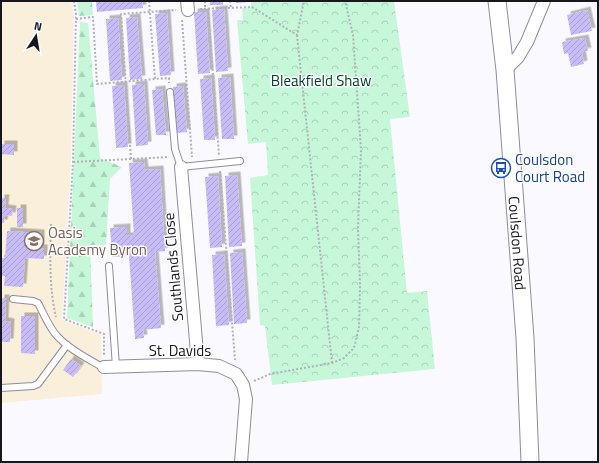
<svg xmlns="http://www.w3.org/2000/svg" width="599" height="463" font-family="'Titillium Web',sans-serif">
	<style>
		.education { fill: #f9efda }
		.forest { fill: url(#forest-firs) }
		.park { fill: url(#park-crowns) }
		.building { fill: url(#building-hatch); filter: url(#shadow) }
		.lines { fill: none; stroke-linecap: round; stroke-linejoin: round }
		.service-casing { stroke: #8f8aa3; stroke-width: 8 }
		.minor-casing { stroke: #8f8aa3; stroke-width: 14 }
		.secondary-casing { stroke: #8f8aa3; stroke-width: 19 }
		.path { stroke: #b1b0b7; stroke-width: 2; stroke-dasharray: 2 2; stroke-linecap: butt }
		.service { stroke: #fff; stroke-width: 6 }
		.minor { stroke: #fff; stroke-width: 12 }
		.secondary { stroke: #fff; stroke-width: 17 }
		.labels { text-anchor: middle; dominant-baseline: central; stroke-width: 3; stroke-linejoin: round; paint-order: stroke }
		.park-label { font-size: 15px; fill: #004124; stroke: #fff }
		.transit-label { font-size: 15px; fill: #164399; stroke: #fff; text-anchor: start }
		.education-label { font-size: 15px; fill: #785e54; stroke: #fff; text-anchor: start }
		.street-label { font-size: 15px; fill: #181720; stroke: #fff }
	</style>
	<defs>
		<pattern id="forest-firs" width="22" height="20" patternUnits="userSpaceOnUse"><rect width="22" height="20" fill="#c6f7d8"/><path d="M5 1l3.5 6h-7zM16 11l3.5 6h-7z" fill="#a9d3b9"/></pattern>
		<pattern id="park-crowns" width="20" height="18" patternUnits="userSpaceOnUse"><rect width="20" height="18" fill="#c6f7d8"/><path d="M2 6a3 3 0 1 1 6 0M12 15a3 3 0 1 1 6 0" fill="none" stroke="#a9d3b9"/></pattern>
		<pattern id="building-hatch" width="6" height="6" patternUnits="userSpaceOnUse"><rect width="6" height="6" fill="#c7bcf7"/><path d="M-1 1l2-2M0 6l6-6M5 7l2-2" fill="none" stroke="#aaa1d3"/></pattern>
		<filter id="shadow"><feDropShadow dx="3.5" dy="-3.5" stdDeviation="0" flood-color="#0004"/></filter>
	</defs>
	<rect width="100%" height="100%" fill="#faf9ff"/>
	<polygon class="education" points="1,1 71,1 74,16 71,162 62,320 101,335 102,394 1,403"/>
	<g class="forest">
		<polygon points="77,1 92,1 93,15 79,16"/>
		<polygon points="80,22 88,23 100,158 122,167 110,179 106,245 90,245 93,327 67,318"/>
	</g>
	<polygon class="park" points="251,1 394,1 410,117 390,119 407,293 427,291 435,369 272,385 265,326 260,325 250,178 268,175 266,142 248,144 237,20 243,20 242,8 251,7"/>
	<g class="building">
		<polygon points="113,1 142,1 143,8 97,12 96,2"/>
		<rect x="210" y="1" width="13" height="4"/>
		<polygon points="236,1 250,1 250,2 236,3"/>
		<polygon points="224,9 228,71 216,72 212,10"/>
		<polygon points="587,10 592,31 571,35 567,15"/>
		<polygon points="194,12 206,12 210,73 198,74"/>
		<polygon points="167,13 171,75 160,76 155,14"/>
		<polygon points="137,17 142,79 130,80 126,18"/>
		<polygon points="118,18 122,80 110,81 106,19"/>
		<polygon points="585,38 588,51 582,52 584,64 571,67 568,53 564,54 562,42"/>
		<polygon points="230,77 234,139 222,139 218,78"/>
		<polygon points="211,78 215,140 204,140 200,79"/>
		<polygon points="144,84 148,145 136,146 132,85"/>
		<polygon points="124,85 128,147 116,148 112,86"/>
		<polygon points="183,86 187,132 177,133 173,87"/>
		<polygon points="162,89 166,135 156,135 152,90"/>
		<polygon points="1,144 14,144 14,155 1,154"/>
		<polygon points="144,162 145,170 160,169 165,251 155,252 161,328 143,330 144,338 135,339 129,256 112,257 110,228 127,227 127,236 134,235 129,163"/>
		<polygon points="237,175 242,246 229,247 225,176"/>
		<polygon points="218,176 222,247 210,248 205,177"/>
		<polygon points="1,198 6,198 5,208 13,209 12,216 5,215 4,223 1,223"/>
		<rect x="17" y="208" width="6" height="19"/>
		<polygon points="7,231 41,233 41,248 44,248 44,259 25,258 23,287 4,286 5,276 1,276 1,258 5,258"/>
		<polygon points="242,252 247,323 234,324 230,253"/>
		<polygon points="224,254 229,325 216,326 212,255"/>
		<polygon points="1,298 6,298 5,321 11,322 10,342 1,342"/>
		<polygon points="21,316 35,316 35,354 21,353"/>
		<polygon points="71,359 81,366 73,377 63,370"/>
	</g>
	<g class="lines">
		<defs>
			<g id="service">
				<polyline points="170,92 175,149 181,167 240,161"/>
				<polyline points="109,266 116,367"/>
				<path d="M13,299L33,301L38,303C44,314 49,328 58,337C70,350 87,358 102,367H104"/>
				<polyline points="1,388 33,386 38,384 67,345"/>
			</g>
			<g id="minor">
				<polyline points="187,1 188,10"/>
				<polyline points="505,70 518,57 527,42 544,1"/>
				<polyline points="181,167 198,364"/>
				<polyline points="104,367 198,364 219,366 236,374 243,385 246,399 241,462"/>
			</g>
			<g id="secondary">
				<path id="s1" d="M497,1L505,70L525,338L530,462"/>
			</g>
		</defs>
		<use href="#service" class="service-casing"/>
		<use href="#minor" class="minor-casing"/>
		<use href="#secondary" class="secondary-casing"/>
		<g class="path">
			<polyline points="74,1 76,15 73,162 64,319 104,334 104,356"/>
			<polyline points="149,1 155,79 169,78 169,83"/>
			<polyline points="205,1 205,9"/>
			<polyline points="230,1 231,8"/>
			<polyline points="200,9 252,7 297,35 304,1"/>
			<polyline points="208,9 219,155"/>
			<polyline points="76,19 93,17 97,84 155,79"/>
			<polyline points="182,20 192,157"/>
			<polyline points="297,35 332,363"/>
			<polyline points="131,159 121,14 176,10"/>
			<polyline points="73,162 169,157"/>
			<polyline points="220,171 235,360"/>
			<path d="M51,224C50,255 49,288 56,317"/>
			<polyline points="254,381 270,374 332,363 344,358 354,348 359,327 360,285 358,227 361,150 353,35 345,1"/>
		</g>
		<use href="#service" class="service"/>
		<use href="#minor" class="minor"/>
		<use href="#secondary" class="secondary"/>
	</g>
	<defs>
		<symbol id="bus-ring" viewBox="-11 -11 22 22"><circle r="9.5" fill="#fff" stroke="#1a4fb4" stroke-width="1.5"/><path d="M-5-6H5V4H4V6H2V4H-2V6H-4V4H-5ZM-3.5-4V0h7V-4ZM-3.5 1.2v1.5H-2V1.2ZM2 1.2v1.5H3.5V1.2Z" fill="#1a4fb4"/></symbol>
		<symbol id="school-ring" viewBox="-11 -11 22 22"><circle r="9.5" fill="#fff" stroke="#8d6e63" stroke-width="1.5"/><path d="M0-5L7-2L0 1L-7-2ZM-4 1L0 2.5L4 1V4Q0 6-4 4Z" fill="#8d6e63"/></symbol>
	</defs>
	<g fill-rule="evenodd">
		<use href="#bus-ring" x="490" y="157" width="22" height="22"/>
		<use href="#school-ring" x="23" y="230" width="22" height="22"/>
	</g>
	<g class="labels">
		<g class="park-label">
			<text x="321" y="80">Bleakfield Shaw</text>
		</g>
		<g class="transit-label">
			<text x="515" y="159">Coulsdon<tspan x="515" dy="17">Court Road</tspan></text>
		</g>
		<g class="education-label">
			<text x="48" y="232">Oasis<tspan x="48" dy="17">Academy Byron</tspan></text>
		</g>
		<g class="street-label">
			<text stroke="none"><textPath href="#s1" startOffset="243">Coulsdon Road</textPath></text>
			<text transform="translate(173 267) rotate(-95)">Southlands Close</text>
			<text x="180" y="350">St. Davids</text>
		</g>
	</g>
	<rect width="599" height="463" fill="none" stroke="#181720" stroke-width="4"/>
	<g transform="translate(36 36) rotate(12)" stroke="#ffffff" stroke-width="3" paint-order="stroke">
	<path d="M0-3L7 15L0 10L-7 15Z" fill="#181720"/>
	<text y="-6" font-size="11" font-weight="bold" text-anchor="middle" fill="#181720">N</text>
	</g>
</svg>
